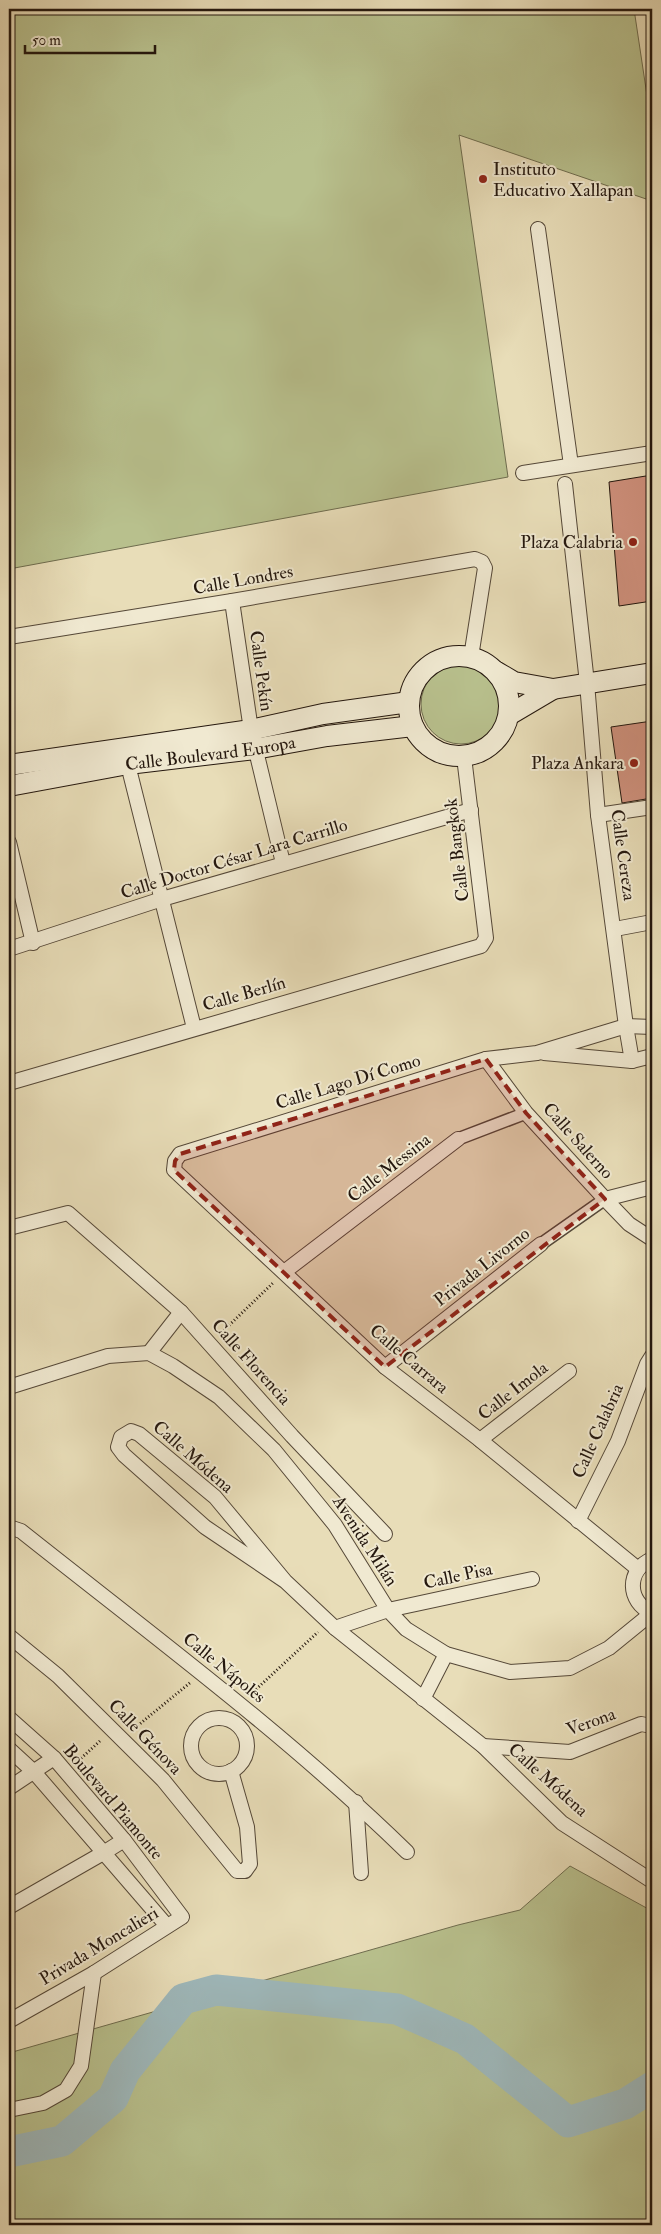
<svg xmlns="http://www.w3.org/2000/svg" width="661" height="2234" font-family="'IM FELL Double Pica',serif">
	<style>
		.green { fill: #b8c08d; stroke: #6e6c4e }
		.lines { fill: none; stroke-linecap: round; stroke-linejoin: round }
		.river { stroke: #9eb8bb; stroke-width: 31 }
		.building { fill: #ce907c; stroke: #24170e }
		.pedestrian-casing { stroke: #554838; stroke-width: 14 }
		.minor-casing { stroke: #554838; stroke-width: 16 }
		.secondary-casing { stroke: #24170e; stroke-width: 22 }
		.path { stroke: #24170e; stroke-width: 3; stroke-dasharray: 1 2.5; stroke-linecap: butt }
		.pedestrian { stroke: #f0e9d1; stroke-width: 11 }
		.minor { stroke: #f0e9d1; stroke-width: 14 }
		.secondary { stroke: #f0e9d1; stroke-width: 20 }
		.marked { fill: #8f2418; fill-opacity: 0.2; stroke: #8f2418; stroke-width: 4; stroke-dasharray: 10 6; stroke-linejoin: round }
		.poi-dot { fill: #8f2418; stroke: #f0e9d1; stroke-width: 2 }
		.labels { text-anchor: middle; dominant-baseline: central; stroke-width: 4; stroke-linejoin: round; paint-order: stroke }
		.poi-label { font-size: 18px; fill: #24170e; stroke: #f0e9d1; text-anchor: end }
		.street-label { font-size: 18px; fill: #24170e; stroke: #f0e9d1 }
	</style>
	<rect width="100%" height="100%" fill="#e8ddb8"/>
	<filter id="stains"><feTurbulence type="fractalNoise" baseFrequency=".004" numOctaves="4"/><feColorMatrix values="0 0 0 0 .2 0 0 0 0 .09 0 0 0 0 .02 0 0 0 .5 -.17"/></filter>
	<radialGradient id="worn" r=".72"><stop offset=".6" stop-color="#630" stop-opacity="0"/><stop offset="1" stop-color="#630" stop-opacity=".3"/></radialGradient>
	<g class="green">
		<polygon points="9,9 634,9 652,129 652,201 459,135 508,477 9,569"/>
		<circle cx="461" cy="704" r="40"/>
		<polygon points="570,1866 652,1911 652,2225 9,2225 9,2053 458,1925 520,1910"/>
	</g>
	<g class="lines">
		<polyline class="river" points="9,2152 62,2141 113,2098 125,2071 183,1999 216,1990 397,2009 465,2039 568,2122 625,2104 652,2087"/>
	</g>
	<g class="building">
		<polygon points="652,475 652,601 619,606 609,482"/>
		<polygon points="652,721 652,798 622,803 611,727"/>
	</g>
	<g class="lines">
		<defs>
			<g id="pedestrian">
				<polyline points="458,1139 526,1113"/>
				<polyline points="541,1244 605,1199"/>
			</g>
			<g id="minor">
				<polyline points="538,229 571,465"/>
				<polyline points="523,473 652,453"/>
				<polyline points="565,484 587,683 598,815 626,1026 632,1061"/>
				<polyline points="232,601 251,730 283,863"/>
				<polyline points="9,637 232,601 475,559 482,562 485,568 471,657"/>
				<polyline points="126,757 194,1028"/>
				<polyline points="598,815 652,807"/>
				<polyline points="9,842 33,943"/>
				<polyline points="615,929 652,922"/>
				<polyline points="9,949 162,899 471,810"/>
				<polyline points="544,1053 632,1061 652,1056"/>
				<polyline points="486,1059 526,1113 605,1199 629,1224 652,1239"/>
				<polyline points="9,1083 481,946 486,938 464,757"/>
				<polyline points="605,1199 652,1187"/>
				<polyline points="9,1228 68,1213 181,1312 292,1436 385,1534"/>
				<polyline points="284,1272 458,1139"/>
				<polyline points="149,1353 181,1312"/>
				<polyline points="385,1367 541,1244"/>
				<polyline points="9,1387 108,1356 149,1353 173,1366 219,1397 274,1450 335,1525 388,1610 406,1629 446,1654 510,1672 570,1668 609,1648 652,1613"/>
				<polyline points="480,1440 569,1371"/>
				<polyline points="578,1521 618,1441 647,1364 652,1356"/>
				<path d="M9,1527L21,1531C152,1635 287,1735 407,1852"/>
				<path d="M652,1559C626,1570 627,1602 652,1613"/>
				<polyline points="638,1569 480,1440 385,1367 174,1170 175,1161 180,1154 486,1059 537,1053 626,1026 652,1027"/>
				<polyline points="285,1581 215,1497 139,1434 131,1431 121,1437 118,1447 124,1455 205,1527 285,1581 335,1628 483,1746 562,1823 652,1881"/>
				<polyline points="335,1628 388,1610 532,1579"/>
				<polyline points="9,1636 58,1676 163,1780 237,1871 245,1871 250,1864 247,1827 231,1771"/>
				<polyline points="423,1699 446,1654"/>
				<polyline points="9,1718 54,1758 124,1840 182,1917 94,1973 9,2021"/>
				<circle cx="219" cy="1746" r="28"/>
				<polyline points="483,1746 570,1752 641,1724 652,1726"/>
				<polyline points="9,1749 34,1772 167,1926"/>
				<polyline points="9,1788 54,1758"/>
				<polyline points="356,1802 361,1873"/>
				<polyline points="9,1907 105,1852 124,1840"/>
				<polyline points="9,2110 43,2103 66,2090 81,2066 94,1973"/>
			</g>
			<g id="secondary">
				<circle cx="459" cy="706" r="50"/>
				<polyline points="497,672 514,682 553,689 652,673"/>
				<polyline points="509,715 553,689"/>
				<polyline points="9,765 251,730 323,714 409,702"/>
				<path id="s1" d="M9,786L128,764L255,749L327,736L413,726"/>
			</g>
		</defs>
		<use href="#pedestrian" class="pedestrian-casing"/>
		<use href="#minor" class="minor-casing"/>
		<use href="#secondary" class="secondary-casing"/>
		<g class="path">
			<polyline points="219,1335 274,1282"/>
			<polyline points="251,1694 318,1632"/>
			<polyline points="131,1727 136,1727 191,1682"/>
			<polyline points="76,1763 101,1740"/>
		</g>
		<use href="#pedestrian" class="pedestrian"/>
		<use href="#minor" class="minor"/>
		<use href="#secondary" class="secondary"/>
	</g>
	<path class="marked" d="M486,1059L526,1113L605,1199L385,1367L174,1170L175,1161L180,1154Z"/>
	<g class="poi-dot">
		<circle cx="483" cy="179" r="5"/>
		<circle cx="633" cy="542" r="5"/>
		<circle cx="634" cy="763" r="5"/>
	</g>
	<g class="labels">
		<g class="poi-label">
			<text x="493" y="169" text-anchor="start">Instituto<tspan x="493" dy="21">Educativo Xallapan</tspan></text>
			<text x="623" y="542">Plaza Calabria</text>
			<text x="624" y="763">Plaza Ankara</text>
		</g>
		<g class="street-label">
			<text transform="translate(243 580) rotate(-10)">Calle Londres</text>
			<text transform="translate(261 671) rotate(82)">Calle Pekín</text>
			<text stroke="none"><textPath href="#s1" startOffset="204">Calle Boulevard Europa</textPath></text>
			<text transform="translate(457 850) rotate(-97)">Calle Bangkok</text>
			<text transform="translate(623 855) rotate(82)">Calle Cereza</text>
			<text transform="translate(234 859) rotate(-17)">Calle Doctor César Lara Carrillo</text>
			<text transform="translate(244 994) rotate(-16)">Calle Berlín</text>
			<text transform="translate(348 1082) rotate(-17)">Calle Lago Dí Como</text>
			<text transform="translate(578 1141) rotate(48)">Calle Salerno</text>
			<text transform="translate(389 1168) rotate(-38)">Calle Messina</text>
			<text transform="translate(482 1267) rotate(-38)">Privada Livorno</text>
			<text transform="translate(409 1359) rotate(40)">Calle Carrara</text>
			<text transform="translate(251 1362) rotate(48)">Calle Florencia</text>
			<text transform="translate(513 1391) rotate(-38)">Calle Imola</text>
			<text transform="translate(598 1431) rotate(-66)">Calle Calabria</text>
			<text transform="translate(193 1457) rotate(41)">Calle Módena</text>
			<text transform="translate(365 1541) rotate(57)">Avenida Milán</text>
			<text transform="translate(458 1576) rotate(-12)">Calle Pisa</text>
			<text transform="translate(224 1668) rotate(39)">Calle Nápoles</text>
			<text transform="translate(591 1722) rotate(-20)">Verona</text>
			<text transform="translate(145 1737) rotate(46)">Calle Génova</text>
			<text transform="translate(548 1780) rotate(42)">Calle Módena</text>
			<text transform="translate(113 1802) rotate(50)">Boulevard Piamonte</text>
			<text transform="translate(99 1946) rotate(-31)">Privada Moncalieri</text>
		</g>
	</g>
	<rect width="661" height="2234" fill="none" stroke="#e8ddb8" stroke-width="30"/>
	<rect x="10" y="10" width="641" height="2214" fill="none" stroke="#24170e" stroke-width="2.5"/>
	<rect x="15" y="15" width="631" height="2204" fill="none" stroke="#24170e"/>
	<path d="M25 45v8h130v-8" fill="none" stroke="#24170e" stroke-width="2.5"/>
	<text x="32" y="45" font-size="15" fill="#24170e" stroke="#f0e9d1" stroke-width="4" paint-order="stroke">50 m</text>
	<rect width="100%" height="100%" filter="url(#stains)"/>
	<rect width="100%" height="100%" fill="url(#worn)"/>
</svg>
